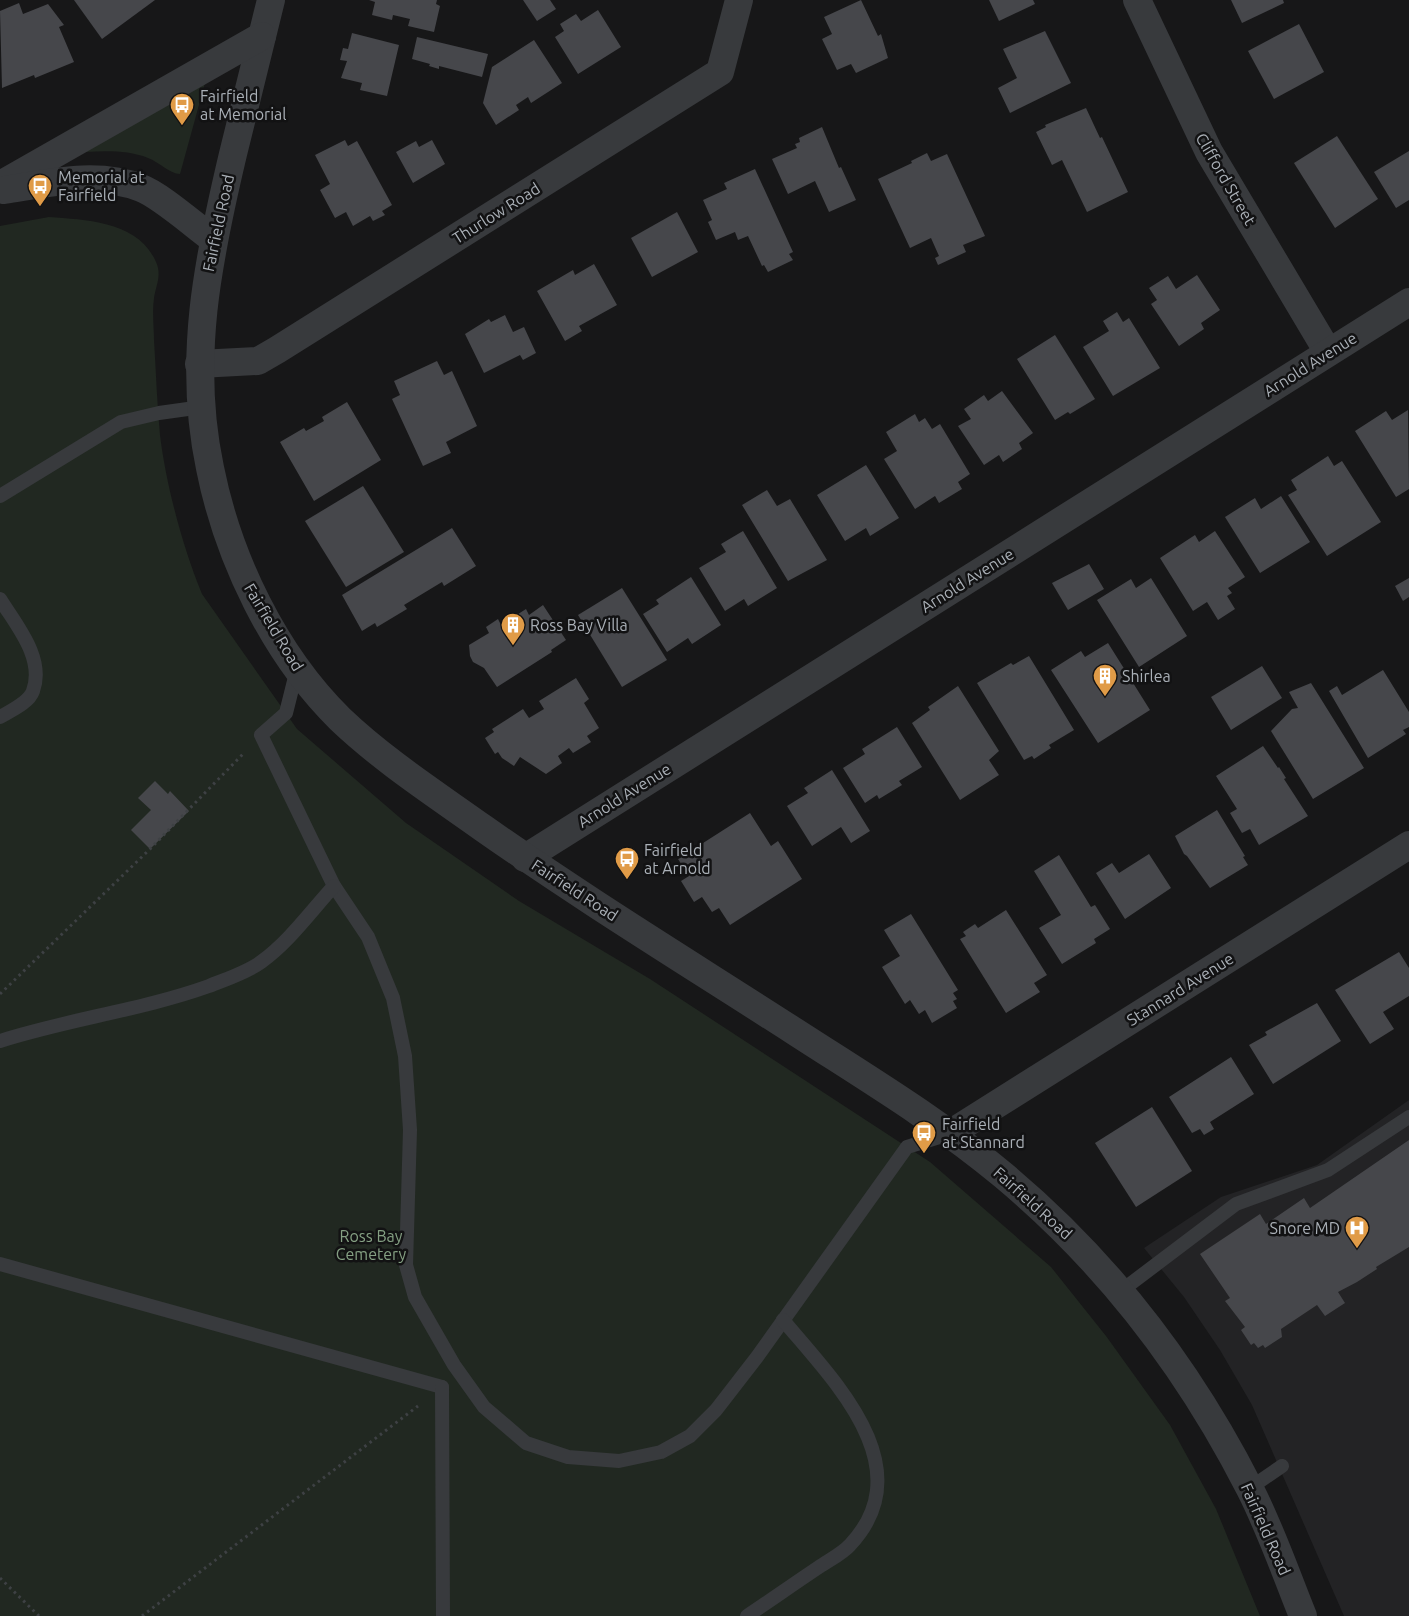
<svg xmlns="http://www.w3.org/2000/svg" width="1409" height="1616" font-family="Ubuntu,sans-serif">
	<style>
		.built { fill: #232325 }
		.green { fill: #212821 }
		.building { fill: #46474b }
		.lines { fill: none; stroke-linecap: round; stroke-linejoin: round }
		.path { stroke: #3e4144; stroke-width: 3; stroke-dasharray: 2.5 4; stroke-linecap: butt }
		.service { stroke: #383a3d; stroke-width: 14 }
		.minor { stroke: #383a3d; stroke-width: 28 }
		.tertiary { stroke: #383a3d; stroke-width: 28 }
		.labels { text-anchor: middle; dominant-baseline: central; stroke-width: 5; stroke-linejoin: round; paint-order: stroke }
		.poi-label { font-size: 16px; fill: #aab0b7; stroke: #121213; text-anchor: start }
		.street-label { font-size: 16px; fill: #aab0b7; stroke: #121213 }
		.park-label { font-size: 16px; fill: #85a083; stroke: #121213 }
	</style>
	<rect width="100%" height="100%" fill="#171718"/>
	<polygon class="built" points="1409,1100 1409,1616 1344,1616 1252,1405 1220,1350 1184,1297 1144,1248 1221,1197 1317,1165"/>
	<g class="green">
		<path d="M205,83L180,174C170,174 159,162 148,158C128,150 106,151 85,152Z"/>
		<path d="M49,217C87,220 138,221 156,262C162,275 156,285 154,298C152,312 154,327 154,340C156,372 157,404 160,435C166,485 183,548 202,594L297,729L406,823L519,901L650,979L930,1162L1051,1267L1106,1336L1170,1425L1216,1509L1260,1616H0V226Z"/>
	</g>
	<g class="building">
		<polygon points="74,0 155,0 102,39"/>
		<polygon points="369,0 437,0 436,4 440,6 434,32 408,26 410,19 393,15 392,20 372,15 375,2"/>
		<polygon points="523,0 550,0 556,9 537,21"/>
		<polygon points="861,0 878,36 881,34 888,58 856,73 851,64 837,70 822,39 832,34 824,17"/>
		<polygon points="989,0 1033,0 1035,4 999,21"/>
		<polygon points="1231,0 1283,0 1284,3 1242,23"/>
		<polygon points="19,3 23,14 48,4 64,25 59,27 74,62 35,78 34,75 2,88 0,11"/>
		<polygon points="598,10 621,47 578,74 555,37 564,31 560,24 576,14 581,21"/>
		<polygon points="1299,24 1324,72 1274,99 1248,51"/>
		<polygon points="1045,31 1071,83 1010,113 998,88 1017,78 1003,49"/>
		<polygon points="352,33 399,45 387,96 360,90 362,83 341,78 347,61 340,60 343,48 348,49"/>
		<polygon points="417,37 488,54 482,77 439,66 439,69 429,66 430,64 412,59"/>
		<polygon points="534,40 562,83 531,103 528,97 516,105 519,110 496,125 483,103 492,67"/>
		<polygon points="1086,108 1100,138 1102,137 1128,192 1087,212 1062,160 1052,165 1036,132 1046,127 1045,125"/>
		<polygon points="822,127 839,168 841,167 856,200 829,212 815,181 788,194 772,159 797,148 795,144 800,142 799,138"/>
		<polygon points="1337,136 1378,199 1335,228 1294,163"/>
		<polygon points="345,140 348,146 357,141 392,205 382,211 385,215 373,221 370,216 353,226 346,212 335,218 320,190 330,184 315,155"/>
		<polygon points="432,140 445,164 413,183 396,152 416,141 419,147"/>
		<polygon points="1409,151 1409,200 1396,208 1374,172"/>
		<polygon points="927,153 931,161 947,154 985,236 963,245 966,252 938,265 935,258 939,256 931,238 910,248 878,179 912,163 911,161"/>
		<polygon points="755,169 793,252 789,254 793,260 768,272 764,265 762,266 748,236 738,240 735,232 716,240 708,222 712,220 703,200 727,189 724,183"/>
		<polygon points="677,212 698,252 652,277 631,238"/>
		<polygon points="594,264 617,305 579,326 582,331 565,341 537,291 573,270 575,275"/>
		<polygon points="1197,275 1220,310 1201,323 1204,329 1179,346 1151,304 1157,300 1149,288 1168,276 1176,289"/>
		<polygon points="1117,312 1123,322 1129,318 1160,368 1113,396 1083,347 1109,331 1103,321"/>
		<polygon points="505,315 513,332 524,327 536,353 523,360 520,355 484,373 465,334 489,319 491,322"/>
		<polygon points="1055,335 1095,399 1070,414 1068,412 1055,420 1017,359"/>
		<polygon points="437,361 444,375 452,371 477,426 446,442 451,453 423,466 392,399 400,395 394,381"/>
		<polygon points="1002,391 1033,433 1019,443 1022,449 1003,462 999,455 984,465 958,426 971,419 964,409 984,395 988,401"/>
		<polygon points="347,402 381,460 314,501 280,442 304,428 306,431 324,421 322,417"/>
		<polygon points="1408,410 1409,489 1396,497 1355,431 1386,411 1392,420"/>
		<polygon points="915,414 919,422 925,418 932,429 940,424 970,474 958,482 962,489 939,503 935,496 915,509 884,459 897,451 886,432"/>
		<polygon points="1328,456 1334,466 1342,461 1381,522 1327,556 1288,495 1297,490 1291,480"/>
		<polygon points="866,465 899,518 870,536 866,528 845,541 817,495"/>
		<polygon points="363,486 404,552 346,587 305,521"/>
		<polygon points="767,490 777,506 790,499 827,560 788,581 742,505"/>
		<polygon points="1281,496 1310,542 1260,573 1225,517 1255,498 1261,509"/>
		<polygon points="452,528 476,566 444,586 442,582 404,605 407,609 377,627 375,623 362,631 342,595"/>
		<polygon points="743,531 777,588 748,606 744,599 725,611 699,568 726,552 721,544"/>
		<polygon points="1215,531 1245,577 1228,588 1232,593 1227,596 1235,609 1218,620 1207,602 1193,611 1160,558 1195,535 1199,542"/>
		<polygon points="1089,564 1104,589 1068,610 1052,583"/>
		<polygon points="691,577 721,625 692,644 688,638 667,652 643,614 659,604 656,600"/>
		<polygon points="1151,578 1187,636 1139,667 1097,600 1131,579 1136,588"/>
		<polygon points="1409,578 1409,597 1403,601 1395,586"/>
		<polygon points="622,588 667,660 622,687 578,615"/>
		<polygon points="543,605 566,640 551,650 552,652 497,687 484,668 473,662 470,656 469,645 489,633 486,627 498,619 501,625 526,609 529,615"/>
		<polygon points="1108,643 1150,710 1098,743 1051,670 1081,651 1085,657"/>
		<polygon points="1029,656 1074,730 1049,745 1051,748 1034,759 1032,756 1024,760 977,683 1011,663 1013,665"/>
		<polygon points="1262,666 1282,698 1231,730 1211,697"/>
		<polygon points="1383,670 1409,712 1409,727 1403,730 1406,734 1368,758 1329,691 1337,686 1342,695"/>
		<polygon points="576,678 589,699 584,703 599,728 587,736 591,742 573,753 569,748 558,756 562,763 546,774 520,757 514,766 502,758 498,752 495,754 485,738 494,732 492,729 523,709 529,718 544,709 539,701"/>
		<polygon points="1311,683 1364,768 1313,799 1271,731 1292,709 1298,708 1289,692"/>
		<polygon points="958,686 999,751 989,760 999,775 960,800 912,723 930,710 928,707"/>
		<polygon points="897,727 922,767 899,781 902,785 879,799 877,795 865,803 843,768 865,754 862,749"/>
		<polygon points="1263,746 1278,768 1279,767 1286,778 1284,779 1308,816 1259,845 1250,829 1242,833 1230,813 1237,809 1216,776"/>
		<polygon points="832,770 870,831 851,843 841,827 812,846 787,806 808,793 804,788"/>
		<polygon points="155,781 168,794 170,791 189,811 150,849 131,830 151,810 138,798"/>
		<polygon points="1217,810 1245,856 1243,857 1248,865 1210,888 1187,856 1184,854 1175,836"/>
		<polygon points="750,813 771,846 778,841 802,879 730,925 719,908 712,912 702,897 694,902 681,881 689,876 678,859"/>
		<polygon points="1149,854 1171,888 1125,919 1096,873 1112,863 1119,873"/>
		<polygon points="1059,855 1091,907 1095,905 1110,929 1094,939 1096,943 1062,964 1039,928 1061,915 1034,871"/>
		<polygon points="1006,910 1047,975 1034,983 1040,992 1006,1013 960,939 966,936 963,932 975,924 978,928"/>
		<polygon points="911,914 958,990 953,993 957,999 953,1001 957,1008 932,1023 925,1010 919,1014 910,1000 905,1004 882,967 900,956 884,930"/>
		<polygon points="1399,952 1409,968 1409,996 1383,1012 1394,1029 1370,1044 1335,990"/>
		<polygon points="1317,1003 1341,1041 1273,1084 1249,1045 1267,1035 1265,1032"/>
		<polygon points="1231,1057 1254,1094 1210,1122 1214,1129 1204,1135 1200,1129 1192,1133 1169,1097"/>
		<polygon points="1152,1107 1192,1171 1136,1207 1095,1143"/>
		<polygon points="1409,1140 1409,1247 1376,1267 1377,1269 1357,1282 1338,1292 1345,1303 1325,1316 1317,1305 1281,1329 1282,1337 1265,1348 1263,1345 1258,1348 1254,1343 1251,1345 1241,1330 1245,1327 1225,1301 1230,1298 1200,1254 1260,1214 1266,1224 1304,1198 1310,1208"/>
	</g>
	<g class="lines">
		<g class="path">
			<polyline points="0,994 150,849 243,754"/>
			<polyline points="0,1578 39,1616"/>
			<polyline points="142,1616 418,1406"/>
		</g>
		<g class="service">
			<polyline points="0,496 121,422 159,413 202,407"/>
			<path d="M0,599C16,625 45,658 33,691C29,703 10,711 0,717"/>
			<polyline points="297,669 286,713 261,735 334,886 368,937 393,998 405,1056 410,1130 406,1265 415,1297 454,1365 484,1407 526,1443 568,1457 619,1461 661,1452 690,1436 716,1410 757,1357 907,1147 949,1134"/>
			<path d="M0,1041C69,1019 142,1010 209,986C226,979 246,973 261,962C289,942 311,911 334,886"/>
			<polyline points="0,1264 442,1387"/>
			<polyline points="1121,1291 1236,1204 1328,1170 1409,1117"/>
			<polyline points="442,1387 443,1616"/>
			<polyline points="1250,1488 1282,1466"/>
			<path d="M747,1616C771,1600 795,1583 819,1567C829,1560 842,1554 850,1545C923,1467 833,1380 783,1320"/>
		</g>
		<g class="minor">
			<polyline points="1137,0 1209,152 1328,352"/>
			<polyline points="199,364 258,361 277,350 720,72 739,0"/>
			<polyline points="525,858 1409,302"/>
			<polyline points="951,1133 1409,845"/>
		</g>
		<g class="tertiary">
			<path d="M271,0C258,51 246,103 233,154C208,259 187,360 210,468C228,558 274,654 340,719C383,760 434,793 483,828C584,899 690,964 794,1031C865,1077 937,1120 1003,1175C1106,1261 1189,1369 1250,1489C1271,1530 1286,1574 1303,1616"/>
			<polyline points="0,185 262,36"/>
			<path d="M4,190C49,183 97,171 141,188C160,195 195,226 213,239"/>
		</g>
	</g>
	<defs>
		<symbol id="bus-pin" viewBox="-11 -11 22 30"><path d="M0 17L-7.5 6A9.5 9.5 0 1 1 7.5 6Z" fill="#e09b47" stroke="#121213"/><path d="M-5-6H5V4H4V6H2V4H-2V6H-4V4H-5ZM-3.5-4V0h7V-4ZM-3.5 1.2v1.5H-2V1.2ZM2 1.2v1.5H3.5V1.2Z" fill="#fff"/></symbol>
		<symbol id="building-pin" viewBox="-11 -11 22 30"><path d="M0 17L-7.5 6A9.5 9.5 0 1 1 7.5 6Z" fill="#e09b47" stroke="#121213"/><path d="M-4-6H4V6H1V3H-1V6H-4ZM-2.5-4.3h1.7v1.8h-1.7ZM.8-4.3h1.7v1.8H.8ZM-2.5-1h1.7V.8h-1.7ZM.8-1h1.7V.8H.8Z" fill="#fff"/></symbol>
		<symbol id="hospital-pin" viewBox="-11 -11 22 30"><path d="M0 17L-7.5 6A9.5 9.5 0 1 1 7.5 6Z" fill="#e09b47" stroke="#121213"/><path d="M-5-5h3v3.5h4V-5h3V5h-3V1.5h-4V5h-3Z" fill="#fff"/></symbol>
	</defs>
	<g fill-rule="evenodd">
		<use href="#bus-pin" x="168" y="91" width="28" height="38"/>
		<use href="#bus-pin" x="26" y="172" width="28" height="38"/>
		<use href="#building-pin" x="499" y="611" width="28" height="38"/>
		<use href="#building-pin" x="1091" y="662" width="28" height="38"/>
		<use href="#bus-pin" x="613" y="845" width="28" height="38"/>
		<use href="#bus-pin" x="910" y="1119" width="28" height="38"/>
		<use href="#hospital-pin" x="1343" y="1214" width="28" height="38"/>
	</g>
	<g class="labels">
		<g class="poi-label">
			<text x="200" y="96">Fairfield<tspan x="200" dy="18">at Memorial</tspan></text>
			<text x="58" y="177">Memorial at<tspan x="58" dy="18">Fairfield</tspan></text>
			<text x="530" y="625">Ross Bay Villa</text>
			<text x="1122" y="676">Shirlea</text>
			<text x="644" y="850">Fairfield<tspan x="644" dy="18">at Arnold</tspan></text>
			<text x="942" y="1124">Fairfield<tspan x="942" dy="18">at Stannard</tspan></text>
			<text x="1340" y="1228" text-anchor="end">Snore MD</text>
		</g>
		<g class="street-label">
			<text transform="translate(1226 179) rotate(60)">Clifford Street</text>
			<text transform="translate(496 213) rotate(-32)">Thurlow Road</text>
			<text transform="translate(218 223) rotate(-78)">Fairfield Road</text>
			<text transform="translate(1310 364) rotate(-32)">Arnold Avenue</text>
			<text transform="translate(967 580) rotate(-32)">Arnold Avenue</text>
			<text transform="translate(274 627) rotate(59)">Fairfield Road</text>
			<text transform="translate(624 795) rotate(-32)">Arnold Avenue</text>
			<text transform="translate(575 890) rotate(33)">Fairfield Road</text>
			<text transform="translate(1180 989) rotate(-32)">Stannard Avenue</text>
			<text transform="translate(1033 1203) rotate(42)">Fairfield Road</text>
			<text transform="translate(1266 1529) rotate(66)">Fairfield Road</text>
		</g>
		<g class="park-label">
			<text x="371" y="1236">Ross Bay<tspan x="371" dy="18">Cemetery</tspan></text>
		</g>
	</g>
</svg>
